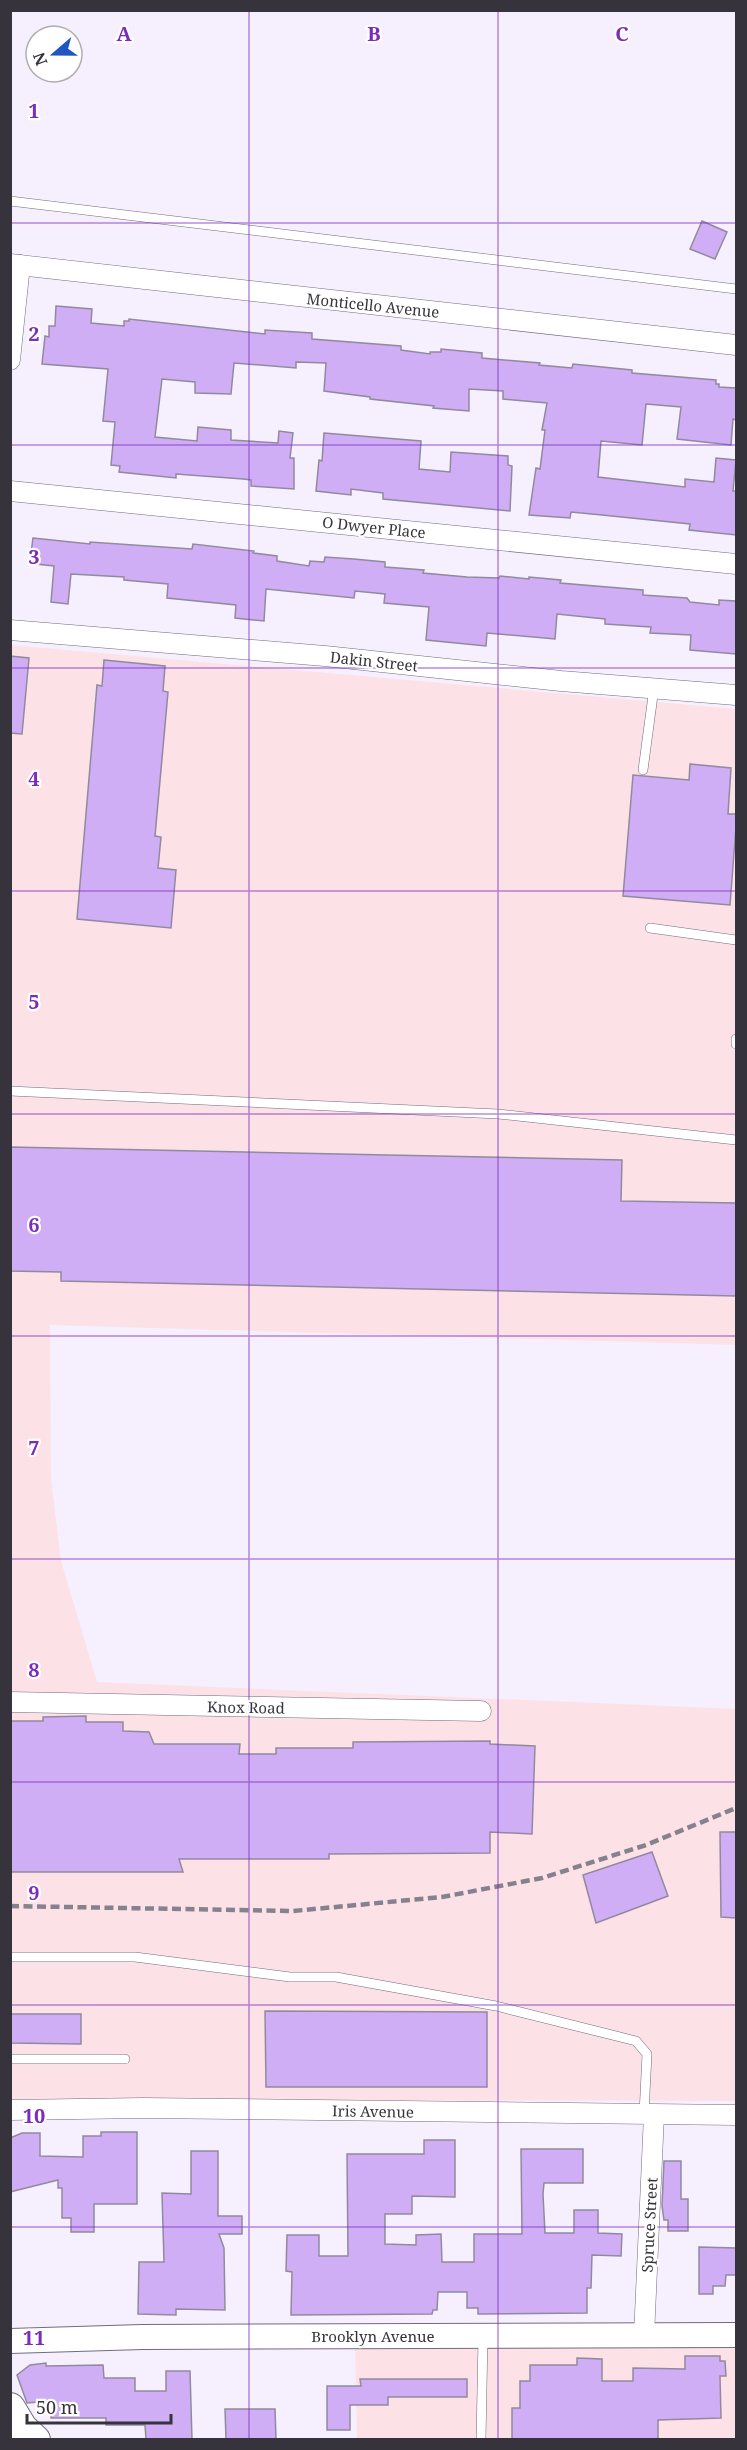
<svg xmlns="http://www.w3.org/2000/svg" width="747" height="2450" font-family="'Noto Serif',serif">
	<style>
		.industrial { fill: #fce1e7 }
		.building { fill: #cfaef5; stroke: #93899f; stroke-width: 1.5 }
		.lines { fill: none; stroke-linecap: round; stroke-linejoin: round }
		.service-casing { stroke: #736a7f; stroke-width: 10 }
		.minor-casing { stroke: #736a7f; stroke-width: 21 }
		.tertiary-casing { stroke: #736a7f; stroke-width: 26 }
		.primary-casing { stroke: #736a7f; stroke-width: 32 }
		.service { stroke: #fff; stroke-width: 9 }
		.minor { stroke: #fff; stroke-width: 20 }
		.tertiary { stroke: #fff; stroke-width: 24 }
		.primary { stroke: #fff; stroke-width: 30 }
		.rail { stroke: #86828d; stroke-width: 4.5; stroke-dasharray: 9 4.5; stroke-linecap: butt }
		.grid { fill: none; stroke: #7b2cbf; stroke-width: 1.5; stroke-opacity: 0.55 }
		.labels { text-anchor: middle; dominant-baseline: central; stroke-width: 4.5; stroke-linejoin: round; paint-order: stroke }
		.street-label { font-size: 15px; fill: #37333c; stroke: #fff }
		.grid-label { font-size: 20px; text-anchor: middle; font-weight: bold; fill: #7b2cbf; stroke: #fff; stroke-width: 4.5; stroke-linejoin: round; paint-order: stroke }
	</style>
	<rect width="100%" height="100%" fill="#f6f0fe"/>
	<g class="industrial">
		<polygon points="10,645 736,709 736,1345 50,1325 51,1479 61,1561 97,1682 736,1709 736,2101 11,2099"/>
		<polygon points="736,2343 736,2439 357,2439 355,2348"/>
	</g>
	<g class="building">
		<polygon points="702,221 727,232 715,259 690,249"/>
		<polygon points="56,306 92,309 91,323 124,326 124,321 129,321 129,319 265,334 265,330 312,333 312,339 401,346 401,350 430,354 430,352 441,352 441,349 482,353 482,358 540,363 539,365 572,368 573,364 632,370 632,373 716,380 716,384 719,384 719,387 736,388 736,420 733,419 731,445 677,439 681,407 646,404 642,445 601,441 598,477 685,487 685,479 714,482 716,458 736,460 733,491 736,491 736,535 689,530 690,524 602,515 571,512 570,518 529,515 536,468 540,469 545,430 542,430 547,403 503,399 503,391 469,389 469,411 433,408 434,406 370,399 370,397 324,391 326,363 296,362 296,368 234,363 231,394 195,393 195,382 162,379 155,437 197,441 198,427 231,430 231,440 278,443 279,431 293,433 290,458 294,458 294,489 251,486 251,480 243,479 176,474 176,478 119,472 120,466 111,465 115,422 103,421 108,369 42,364 45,336 49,337 49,326 55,326"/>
		<polygon points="324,433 421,441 419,469 450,472 451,452 508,456 508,465 512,466 510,511 383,499 383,493 351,489 351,495 316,491 319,460 322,461"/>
		<polygon points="33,538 90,544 90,542 192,549 193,544 254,551 253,553 277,556 277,561 309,566 310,561 324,562 325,557 354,559 385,562 385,567 424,570 423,573 467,577 499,578 500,576 529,579 529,577 561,580 560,583 643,590 643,595 687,598 690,602 719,605 719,600 736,601 736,654 690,650 691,635 650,633 651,627 605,624 605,619 557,614 555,639 487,633 486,646 426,640 429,607 384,603 385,594 355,591 354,598 266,589 264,621 235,618 236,605 167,598 168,584 124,580 124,577 71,574 68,604 51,602 54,566 36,564 38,554 31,553"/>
		<polygon points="10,656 29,658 22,734 10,733"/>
		<polygon points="104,660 165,666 163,691 168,692 155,836 161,837 158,868 176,870 171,928 77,919 97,685 102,686"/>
		<polygon points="690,764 731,768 728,814 736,814 736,827 730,905 623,896 633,775 689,780"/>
		<polygon points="10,1147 622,1160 621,1201 736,1203 736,1296 61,1281 61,1272 10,1271"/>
		<polygon points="86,1716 86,1722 123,1722 123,1731 149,1732 154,1744 240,1744 239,1754 276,1754 276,1748 353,1748 353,1742 490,1741 490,1744 535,1746 532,1834 490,1832 490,1853 329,1854 329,1859 179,1859 183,1872 10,1872 10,1721 43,1721 43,1717"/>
		<polygon points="720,1832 736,1832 736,1918 721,1917"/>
		<polygon points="652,1852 668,1896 596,1923 583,1875"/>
		<polygon points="265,2011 487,2012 487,2087 266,2087"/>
		<polygon points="10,2014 81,2014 81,2044 10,2043"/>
		<polygon points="101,2132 137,2132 137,2204 94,2204 94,2232 71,2232 71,2218 62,2218 62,2188 58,2188 58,2180 10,2192 10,2138 22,2133 40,2133 40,2156 83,2157 83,2136 101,2136"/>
		<polygon points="424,2140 455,2140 455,2197 412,2196 412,2214 385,2214 385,2244 416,2245 416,2235 441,2234 442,2262 474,2262 474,2234 522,2234 521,2149 583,2149 583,2183 544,2183 543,2194 545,2233 574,2233 574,2210 598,2210 598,2233 622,2234 621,2256 592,2255 591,2288 587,2288 587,2313 478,2314 478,2308 467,2308 467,2292 438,2292 437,2310 433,2310 432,2314 291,2315 292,2272 286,2271 287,2235 319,2235 319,2256 348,2256 347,2154 424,2154"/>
		<polygon points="191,2151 218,2151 218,2216 242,2216 242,2234 219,2234 224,2248 225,2310 176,2309 176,2315 138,2314 139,2262 164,2262 162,2193 191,2194"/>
		<polygon points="664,2161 681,2161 681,2199 688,2199 688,2231 668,2231 668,2220 664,2220 662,2206"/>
		<polygon points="699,2247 736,2248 736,2275 726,2275 725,2286 713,2286 713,2294 699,2294"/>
		<polygon points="685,2356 720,2356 720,2361 725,2361 726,2376 720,2376 721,2418 658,2420 658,2439 512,2439 512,2408 520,2408 520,2381 530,2381 530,2365 577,2365 577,2358 602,2359 602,2381 633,2381 633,2368 685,2369"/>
		<polygon points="46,2363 46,2366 103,2365 104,2378 135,2378 135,2391 166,2391 166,2371 190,2371 192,2439 146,2439 145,2425 106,2425 106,2418 51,2418 51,2401 27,2403 17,2375 30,2365"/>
		<polygon points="360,2379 467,2379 467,2397 388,2397 388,2405 350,2405 350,2430 327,2430 327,2386 361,2386"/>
		<polygon points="225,2409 275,2409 276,2439 226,2439"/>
	</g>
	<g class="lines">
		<defs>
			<g id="service">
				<polyline points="10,201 736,289"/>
				<polyline points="643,770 654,688"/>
				<polyline points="650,928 736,940"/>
				<polyline points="736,1044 736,1039"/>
				<polyline points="10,1091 498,1114 736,1140"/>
				<polyline points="10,1957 135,1957 290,1977 336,1977 496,2006 636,2041 647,2054 644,2114"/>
				<polyline points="10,2059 125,2059"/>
				<polyline points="481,2440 483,2337"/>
			</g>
			<g id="minor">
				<polyline points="10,264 736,345"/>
				<polyline points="10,360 20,265"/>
				<polyline points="10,491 736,564"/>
				<polyline points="10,630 325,656 561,681 736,695"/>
				<polyline points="10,1702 481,1711"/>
				<polyline points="10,2110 144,2108 736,2115"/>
				<polyline points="644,2336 654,2115"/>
			</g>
			<polyline id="tertiary" points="10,2341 142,2337 736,2335"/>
			<polyline id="primary" points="10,2408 22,2428 35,2440"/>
		</defs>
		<use href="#service" class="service-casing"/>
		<use href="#minor" class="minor-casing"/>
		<use href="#tertiary" class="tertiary-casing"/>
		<use href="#primary" class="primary-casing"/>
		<use href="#service" class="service"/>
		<use href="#minor" class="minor"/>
		<use href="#tertiary" class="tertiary"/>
		<use href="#primary" class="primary"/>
		<polyline class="rail" points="10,1906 293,1911 442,1897 542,1878 646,1845 736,1808"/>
	</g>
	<path class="grid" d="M249,10V2440M498,10V2440M10,223H736M10,445H736M10,668H736M10,891H736M10,1114H736M10,1336H736M10,1559H736M10,1782H736M10,2005H736M10,2227H736"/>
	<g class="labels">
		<g class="street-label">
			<text transform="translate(373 305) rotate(6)">Monticello Avenue</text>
			<text transform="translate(374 527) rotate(6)">O Dwyer Place</text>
			<text transform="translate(374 661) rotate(6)">Dakin Street</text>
			<text transform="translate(246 1707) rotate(1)">Knox Road</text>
			<text transform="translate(373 2111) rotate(1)">Iris Avenue</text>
			<text transform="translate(649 2225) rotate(-87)">Spruce Street</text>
			<text x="373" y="2336">Brooklyn Avenue</text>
		</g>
	</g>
	<g class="grid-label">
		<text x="124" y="41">A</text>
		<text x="374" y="41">B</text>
		<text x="622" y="41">C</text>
		<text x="34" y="118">1</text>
		<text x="34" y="341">2</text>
		<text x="34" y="564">3</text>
		<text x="34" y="786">4</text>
		<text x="34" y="1009">5</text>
		<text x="34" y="1232">6</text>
		<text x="34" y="1455">7</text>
		<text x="34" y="1677">8</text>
		<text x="34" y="1900">9</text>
		<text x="34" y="2123">10</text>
		<text x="34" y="2345">11</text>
	</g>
	<rect width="747" height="2450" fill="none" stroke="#37333c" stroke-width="24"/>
	<g transform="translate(54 54) rotate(250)"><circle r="28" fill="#ffffff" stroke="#afadb1" stroke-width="1.5"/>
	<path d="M0-4.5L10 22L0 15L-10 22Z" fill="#2056c3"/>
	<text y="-9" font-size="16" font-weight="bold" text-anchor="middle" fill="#37333c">N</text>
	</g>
	<path d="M27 2414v9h144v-9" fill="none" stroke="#37333c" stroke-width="3"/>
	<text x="36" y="2414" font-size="18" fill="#37333c" stroke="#ffffff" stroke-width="4.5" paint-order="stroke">50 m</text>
</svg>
